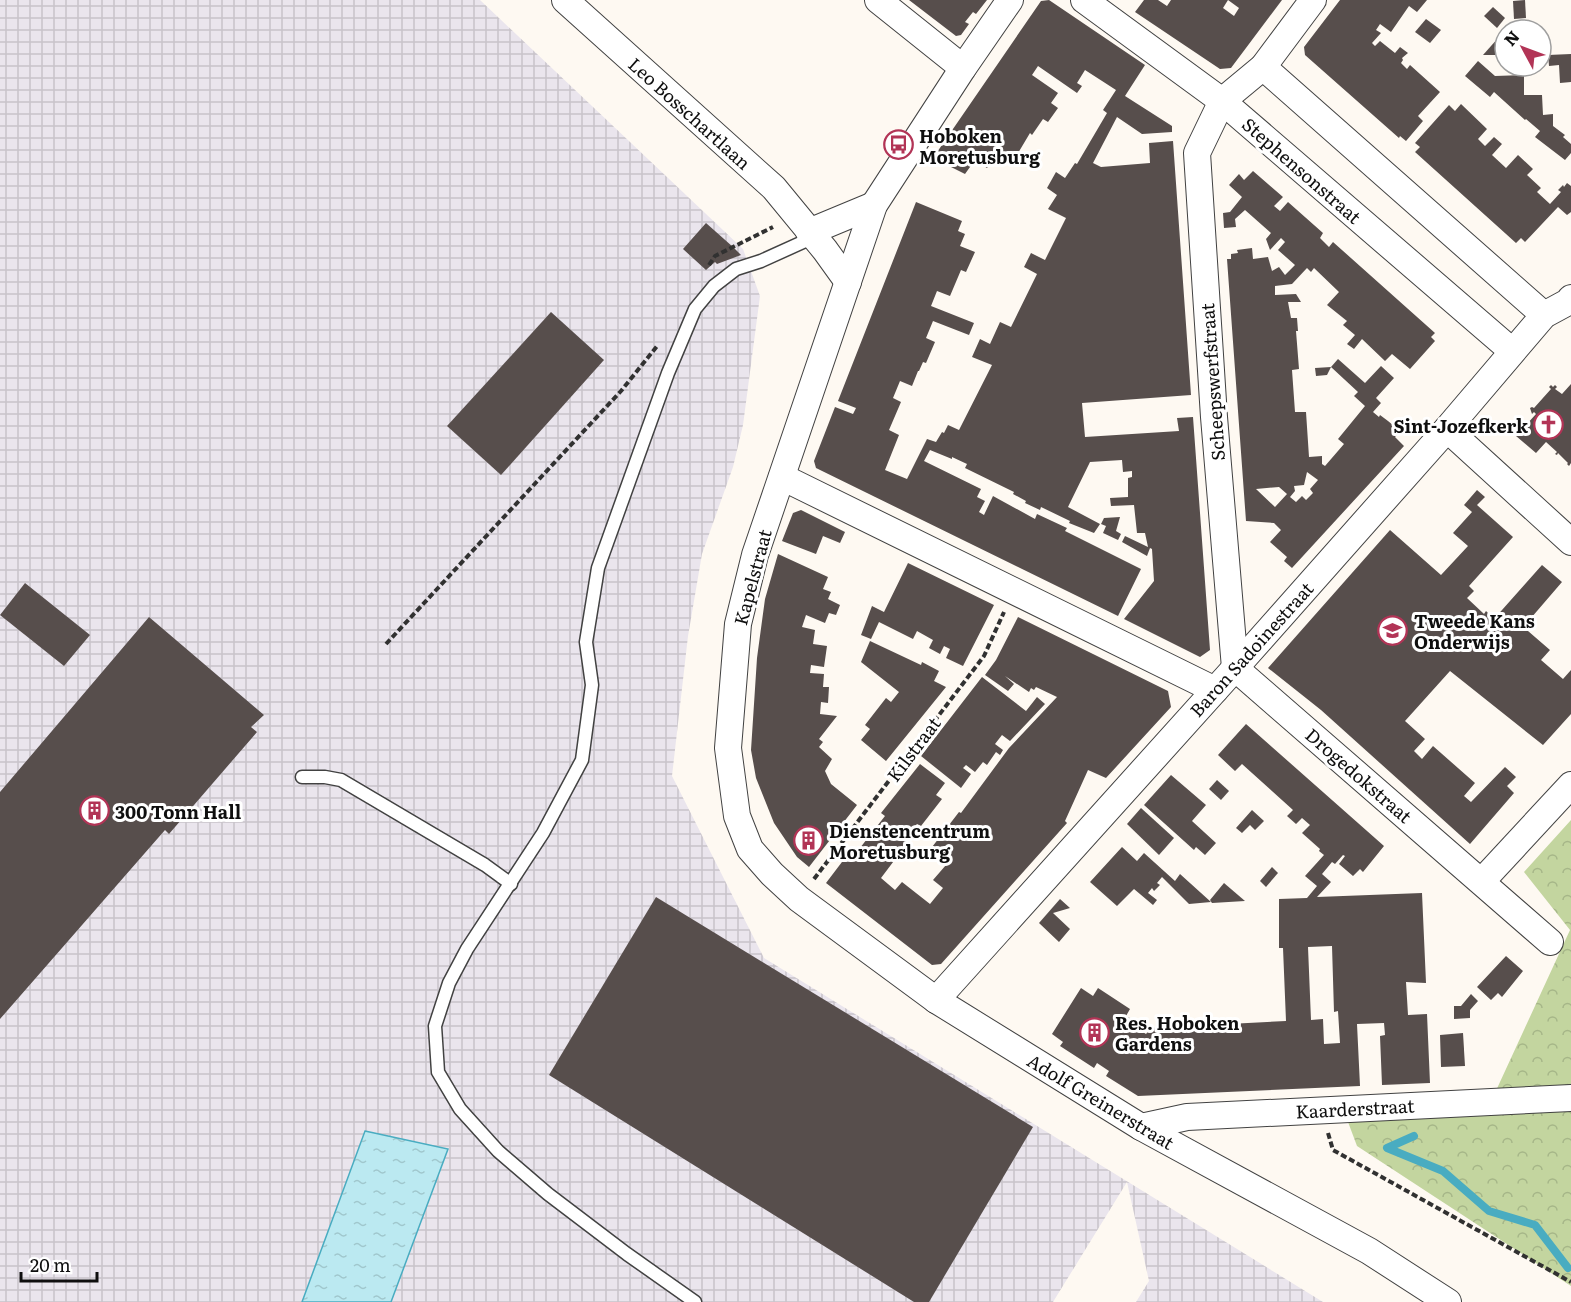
<svg xmlns="http://www.w3.org/2000/svg" width="1571" height="1302" font-family="Literata,serif">
	<style>
		.industrial { fill: url(#industrial-grid) }
		.forest { fill: url(#forest-crowns) }
		.water { fill: url(#water-ripples); stroke: #49acc1; stroke-width: 1.5 }
		.lines { fill: none; stroke-linecap: round; stroke-linejoin: round }
		.stream { stroke: #49acc1; stroke-width: 8 }
		.building { fill: #574e4c; fill-rule: evenodd }
		.lane-casing { stroke: #424242; stroke-width: 15 }
		.street-casing { stroke: #424242; stroke-width: 28 }
		.path { stroke: #313131; stroke-width: 4; stroke-dasharray: 6 3; stroke-linecap: butt }
		.lane { stroke: #fff; stroke-width: 12 }
		.street { stroke: #fff; stroke-width: 26 }
		.labels { text-anchor: middle; dominant-baseline: central; stroke-width: 6; stroke-linejoin: round; paint-order: stroke }
		.street-label { font-size: 18px; fill: #0f0f0f; stroke: #fff }
		.poi-label { font-size: 18px; font-weight: bold; fill: #0f0f0f; stroke: #fff; text-anchor: start }
	</style>
	<defs>
		<pattern id="industrial-grid" width="8" height="8" patternUnits="userSpaceOnUse" patternTransform="scale(1.5)"><rect width="8" height="8" fill="#eae5ed"/><path d="M0 4h8M4 0v8" fill="none" stroke="#c8c3ca"/></pattern>
		<pattern id="forest-crowns" width="20" height="18" patternUnits="userSpaceOnUse" patternTransform="scale(1.5)"><rect width="20" height="18" fill="#c3d59f"/><path d="M2 6a3 3 0 1 1 6 0M12 15a3 3 0 1 1 6 0" fill="none" stroke="#a6b688"/></pattern>
		<pattern id="water-ripples" width="26" height="14" patternUnits="userSpaceOnUse" patternTransform="scale(1.5)"><rect width="26" height="14" fill="#bbe9f1"/><path d="M2 4q2-2 4 0t4 0M15 11q2-2 4 0t4 0" fill="none" stroke="#a0c7cd"/></pattern>
	</defs>
	<rect width="100%" height="100%" fill="#fef9f2"/>
	<polygon class="industrial" points="0,0 480,0 743,249 760,296 743,425 733,467 702,554 688,636 672,776 764,958 1323,1302 1136,1302 1149,1281 1127,1182 1053,1302 0,1302"/>
	<polygon class="forest" points="1571,820 1571,1286 1357,1146 1348,1122 1494,1095 1570,930 1524,872"/>
	<polygon class="water" points="365,1131 448,1149 391,1302 302,1302"/>
	<g class="lines">
		<polyline class="stream" points="1414,1136 1387,1148 1443,1171 1489,1211 1535,1225 1568,1268"/>
	</g>
	<g class="building">
		<polygon points="909,0 987,0 976,14 973,12 965,22 969,24 961,35 956,36"/>
		<polygon points="1049,0 1145,65 1125,96 1172,126 1172,132 1142,134 1117,117 1093,163 1101,167 1150,163 1149,143 1173,141 1191,395 1082,403 1085,437 1179,431 1177,418 1193,417 1210,650 1200,657 1124,619 1154,581 1152,549 1150,548 1147,556 1122,542 1125,536 1148,547 1145,533 1137,533 1134,505 1111,506 1110,498 1128,497 1128,478 1132,477 1132,471 1123,472 1122,460 1090,462 1068,507 1100,524 1094,533 1069,523 1070,521 1041,507 1040,510 1025,503 1026,501 1013,494 1014,492 965,468 967,464 952,457 952,459 930,450 924,461 981,489 977,497 985,501 979,512 984,515 993,496 1035,519 1037,514 1067,528 1065,531 1141,569 1118,616 816,468 814,461 835,407 853,414 856,408 838,401 916,202 962,221 958,231 965,234 960,246 975,252 966,272 961,270 950,296 937,291 931,306 974,323 969,335 933,321 926,338 935,342 926,363 923,362 919,371 918,371 912,386 900,381 893,398 901,402 889,430 899,435 885,470 907,479 927,439 936,442 942,432 944,433 948,425 959,430 992,365 972,357 980,339 990,344 1000,322 1011,327 1037,274 1024,267 1031,253 1045,260 1066,218 1048,209 1057,195 1047,188 1056,172 1065,178 1075,163 1077,164 1107,113 1103,110 1116,90 1085,70 1077,83 1082,86 1077,93 1038,66 1032,75 1058,93 1051,103 1058,108 1048,122 1043,119 1032,135 1030,133 1011,165 996,155 987,168 975,160 965,174 933,158 1041,1"/>
		<path d="M1144,0H1158L1167,6L1171,0H1282L1231,68L1220,69L1135,12ZM1228,0L1239,8L1234,16L1223,8Z"/>
		<polygon points="1340,0 1427,0 1417,12 1409,6 1391,32 1380,24 1376,30 1381,33 1372,43 1375,46 1380,41 1395,53 1400,47 1408,53 1402,58 1403,60 1401,63 1407,69 1410,65 1440,92 1418,116 1423,121 1406,141 1400,136 1399,138 1305,55 1304,47"/>
		<polygon points="1525,0 1526,18 1514,19 1513,1"/>
		<polygon points="1493,7 1505,18 1497,28 1484,16"/>
		<polygon points="1426,19 1441,30 1430,43 1415,32"/>
		<polygon points="1499,37 1505,37 1505,55 1483,55"/>
		<polygon points="1571,54 1571,82 1560,83 1559,65 1549,66 1548,55"/>
		<polygon points="1478,61 1495,76 1524,75 1524,95 1542,95 1543,115 1553,114 1553,126 1565,135 1563,137 1571,144 1571,153 1565,160 1535,137 1540,131 1526,119 1525,120 1494,92 1490,97 1465,76"/>
		<polygon points="1461,104 1487,129 1478,139 1485,146 1494,137 1502,144 1492,155 1506,168 1518,155 1533,169 1527,175 1541,188 1537,192 1550,204 1561,192 1558,190 1563,185 1564,187 1567,183 1571,186 1571,212 1567,215 1558,207 1525,242 1521,238 1516,243 1415,152 1420,147 1415,143 1449,105 1455,111"/>
		<path d="M1253,171L1283,197L1274,206L1280,211L1288,202L1323,233L1320,238L1329,247L1333,242L1435,333L1431,337L1435,341L1410,369L1392,354L1385,361L1362,339L1354,349L1347,344L1355,335L1343,325L1347,321L1327,305L1339,292L1314,268L1311,272L1307,268L1292,284L1275,286V295L1296,294L1301,302H1288L1291,318H1297L1298,331H1296L1299,369L1292,370L1295,412H1306L1309,457L1322,456V464L1325,466L1344,444L1338,439L1365,406L1354,396L1358,392L1331,367L1338,359L1365,383L1381,366L1394,378L1376,398L1381,403L1373,412L1379,417L1380,415L1388,421L1400,431L1395,437L1404,446L1292,568L1284,561L1287,557L1270,542L1281,530L1274,523L1246,521L1227,259H1231V254L1238,253L1237,250L1252,248L1253,259L1268,257L1272,271L1279,267L1285,275L1295,265L1278,250L1285,242L1281,238L1270,250L1266,239L1271,233L1245,210L1235,219L1236,227L1224,228L1223,213L1230,212L1242,197L1229,185L1239,174L1244,180ZM1307,472L1318,480L1310,489L1313,493L1306,500L1302,496L1296,502L1290,497L1295,491L1294,486L1304,485ZM1279,487L1287,494L1275,507L1256,489Z"/>
		<polygon points="706,223 733,247 741,255 717,264 715,262 706,270 683,249"/>
		<polygon points="551,312 604,360 501,475 447,426"/>
		<polygon points="1331,367 1327,375 1316,376 1315,368"/>
		<polygon points="1571,384 1571,463 1569,466 1567,464 1568,463 1558,453 1557,455 1555,454 1557,452 1546,442 1536,453 1516,436 1536,414 1534,412 1532,414 1530,408 1532,407 1534,408 1551,389 1549,387 1551,385 1553,387 1555,385 1557,387 1555,389 1562,394"/>
		<polygon points="1477,490 1485,497 1477,505 1513,537 1469,586 1474,591 1467,598 1484,614 1486,611 1494,619 1542,565 1562,582 1525,625 1530,629 1528,631 1550,650 1541,660 1563,679 1571,670 1571,714 1543,745 1450,671 1405,721 1425,739 1414,751 1422,759 1433,746 1475,783 1464,796 1471,802 1505,767 1516,777 1507,786 1514,793 1470,844 1321,710 1268,668 1390,530 1441,575 1468,546 1453,533 1472,512 1464,505"/>
		<polygon points="801,510 845,532 840,543 823,536 816,554 782,541 793,513"/>
		<polygon points="1120,517 1116,531 1121,534 1118,540 1103,533 1106,526 1101,524 1104,518"/>
		<polygon points="778,554 828,577 823,589 831,592 828,599 840,605 836,615 829,613 825,623 806,615 802,627 815,630 813,644 827,646 824,667 811,665 810,673 824,674 823,687 829,687 828,703 821,702 820,714 837,716 819,739 823,742 819,747 832,759 825,771 831,784 857,805 809,867 797,857 774,823 756,778 751,750 757,658 762,621 765,599"/>
		<polygon points="908,563 994,605 963,666 946,658 950,649 944,646 940,654 929,648 933,640 917,631 913,639 879,622 871,639 861,635 872,606 884,612"/>
		<polygon points="25,583 90,635 64,666 0,615"/>
		<polygon points="149,617 264,715 251,727 257,732 169,834 165,830 0,1019 0,792"/>
		<polygon points="1018,617 1168,691 1171,707 1106,778 1088,770 1065,821 1067,823 941,964 932,965 826,883 845,858 849,862 885,816 881,813 920,764 945,783 936,795 942,799 921,826 917,824 908,834 912,837 881,878 895,890 902,882 930,904 943,888 933,880 946,865 929,851 959,812 961,813 1009,748 1057,697 1036,687 1034,690 1031,688 1029,692 1005,676 1014,684 1008,691 985,675 996,660"/>
		<polygon points="870,641 921,665 922,662 939,671 934,681 946,687 886,761 861,740 870,729 865,725 886,698 891,702 899,692 861,662"/>
		<polygon points="982,677 1026,711 1037,697 1045,704 1010,741 1002,735 995,744 1003,750 1000,755 996,752 987,765 983,762 975,772 966,765 963,768 971,774 961,788 921,756"/>
		<path d="M1246,724L1384,846L1363,872L1360,869L1353,876L1339,864L1345,856L1343,855L1335,864L1332,862L1322,874L1331,882L1317,897L1422,893L1426,983L1406,982L1408,1015L1427,1014L1430,1083L1382,1085L1380,1036L1385,1035L1384,1023L1357,1024L1360,1086L1138,1096L1106,1076L1109,1071L1097,1063L1094,1068L1060,1046L1063,1042L1052,1034L1081,988L1093,996L1098,988L1130,1009L1126,1016L1137,1022L1135,1027L1146,1034L1151,1028L1286,1021L1283,948H1279V899L1307,898L1317,886L1305,876L1324,855L1319,851L1320,849L1302,833L1310,825L1302,818L1296,824L1287,816L1293,810L1242,764L1235,771L1218,755ZM1332,946L1334,1012L1338,1011L1340,1043L1324,1044L1323,1019L1311,1020L1308,947Z"/>
		<polygon points="1171,775 1206,805 1192,821 1216,843 1205,855 1196,847 1194,850 1144,805"/>
		<polygon points="1217,780 1229,791 1221,800 1209,789"/>
		<polygon points="1141,808 1174,838 1159,855 1127,824"/>
		<polygon points="1252,810 1264,821 1255,830 1250,825 1242,833 1236,828"/>
		<polygon points="1122,847 1137,861 1144,853 1175,881 1180,874 1211,902 1189,904 1162,877 1157,883 1160,885 1154,891 1152,888 1148,893 1157,900 1153,905 1134,889 1117,906 1090,882"/>
		<polygon points="1272,867 1278,873 1266,887 1260,881"/>
		<polygon points="1224,883 1245,901 1212,903 1210,900"/>
		<polygon points="656,897 1033,1127 929,1302 914,1302 549,1075"/>
		<polygon points="1060,899 1070,908 1053,913 1070,929 1059,942 1039,923"/>
		<polygon points="1506,956 1523,971 1502,997 1498,993 1491,1000 1477,987"/>
		<polygon points="1471,994 1478,1001 1470,1010 1470,1018 1454,1019 1454,1006 1461,1006"/>
		<polygon points="1463,1033 1465,1066 1441,1067 1440,1035"/>
	</g>
	<g class="lines">
		<defs>
			<g id="lane">
				<polyline points="302,777 325,777 341,780 485,865 511,884"/>
				<polyline points="695,1302 627,1254 548,1194 498,1151 460,1109 438,1072 435,1026 449,983 467,949 543,833 582,760 592,685 586,642 598,568 668,373 695,309 714,286 736,269 761,261 814,237"/>
			</g>
			<g id="street">
				<polyline points="565,0 774,188 825,250 848,282"/>
				<polyline points="878,0 963,68"/>
				<polyline points="1010,0 963,68 874,205 755,555 738,624 728,748 737,816 750,849 772,874 799,899 936,1000 1141,1127 1369,1251 1448,1302"/>
				<polyline points="1084,0 1222,101 1512,351"/>
				<polyline points="1313,0 1263,67 1222,101 1197,153 1214,417 1235,668 1550,942"/>
				<polyline points="1263,67 1544,315"/>
				<polyline points="809,232 874,205"/>
				<polyline points="1447,429 1571,542"/>
				<polyline points="782,477 1215,690"/>
				<polyline points="1482,881 1571,785"/>
				<polyline points="936,1000 1235,668 1447,429 1544,315 1568,302 1571,298"/>
				<polyline points="1141,1127 1187,1117 1571,1098"/>
			</g>
		</defs>
		<use href="#lane" class="lane-casing"/>
		<use href="#street" class="street-casing"/>
		<g class="path">
			<polyline points="709,265 715,256 773,227"/>
			<polyline points="386,644 621,391 658,345"/>
			<polyline points="814,879 984,656 1004,612"/>
			<polyline points="1328,1133 1333,1150 1571,1282"/>
		</g>
		<use href="#lane" class="lane"/>
		<use href="#street" class="street"/>
	</g>
	<defs>
		<symbol id="bus-ring" viewBox="-11 -11 22 22"><circle r="9.5" fill="#fff" stroke="#b23456" stroke-width="1.5"/><path d="M-5-6H5V4H4V6H2V4H-2V6H-4V4H-5ZM-3.5-4V0h7V-4ZM-3.5 1.2v1.5H-2V1.2ZM2 1.2v1.5H3.5V1.2Z" fill="#b23456"/></symbol>
		<symbol id="church-ring" viewBox="-11 -11 22 22"><circle r="9.5" fill="#fff" stroke="#b23456" stroke-width="1.5"/><path d="M-1.2-6h2.4v3.5h3.3v2.4h-3.3V6h-2.4V-.1h-3.3v-2.4h3.3Z" fill="#b23456"/></symbol>
		<symbol id="school-ring" viewBox="-11 -11 22 22"><circle r="9.5" fill="#fff" stroke="#b23456" stroke-width="1.5"/><path d="M0-5L7-2L0 1L-7-2ZM-4 1L0 2.5L4 1V4Q0 6-4 4Z" fill="#b23456"/></symbol>
		<symbol id="building-ring" viewBox="-11 -11 22 22"><circle r="9.5" fill="#fff" stroke="#b23456" stroke-width="1.5"/><path d="M-4-6H4V6H1V3H-1V6H-4ZM-2.5-4.3h1.7v1.8h-1.7ZM.8-4.3h1.7v1.8H.8ZM-2.5-1h1.7V.8h-1.7ZM.8-1h1.7V.8H.8Z" fill="#b23456"/></symbol>
	</defs>
	<g fill-rule="evenodd">
		<use href="#bus-ring" x="882" y="128" width="33" height="33"/>
		<use href="#church-ring" x="1532" y="408" width="33" height="33"/>
		<use href="#school-ring" x="1376" y="614" width="33" height="33"/>
		<use href="#building-ring" x="78" y="794" width="33" height="33"/>
		<use href="#building-ring" x="792" y="824" width="33" height="33"/>
		<use href="#building-ring" x="1078" y="1016" width="33" height="33"/>
	</g>
	<g class="labels">
		<g class="street-label">
			<text transform="translate(690 113) rotate(42)">Leo Bosschartlaan</text>
			<text transform="translate(1302 170) rotate(41)">Stephensonstraat</text>
			<text transform="translate(1212 382) rotate(-94)">Scheepswerfstraat</text>
			<text transform="translate(752 577) rotate(-75)">Kapelstraat</text>
			<text transform="translate(1251 649) rotate(-48)">Baron Sadoinestraat</text>
			<text transform="translate(913 749) rotate(-53)">Kilstraat</text>
			<text transform="translate(1359 775) rotate(41)">Drogedokstraat</text>
			<text transform="translate(1101 1101) rotate(31)">Adolf Greinerstraat</text>
			<text transform="translate(1355 1108) rotate(-3)">Kaarderstraat</text>
		</g>
		<g class="poi-label">
			<text x="919" y="135">Hoboken<tspan x="919" dy="21">Moretusburg</tspan></text>
			<text x="1528" y="425" text-anchor="end">Sint-Jozefkerk</text>
			<text x="1414" y="620">Tweede Kans<tspan x="1414" dy="21">Onderwijs</tspan></text>
			<text x="115" y="811">300 Tonn Hall</text>
			<text x="829" y="830">Dienstencentrum<tspan x="829" dy="21">Moretusburg</tspan></text>
			<text x="1115" y="1022">Res. Hoboken<tspan x="1115" dy="21">Gardens</tspan></text>
		</g>
	</g>
	<g transform="translate(1523 48) rotate(311)"><circle r="28" fill="#ffffff" stroke="#9f9f9f" stroke-width="1.5"/>
	<path d="M0-4.5L10 22L0 15L-10 22Z" fill="#b23456"/>
	<text y="-9" font-size="16" font-weight="bold" text-anchor="middle" fill="#0f0f0f">N</text>
	</g>
	<path d="M21 1272v9h76v-9" fill="none" stroke="#0f0f0f" stroke-width="3"/>
	<text x="30" y="1272" font-size="18" fill="#0f0f0f" stroke="#ffffff" stroke-width="4.5" paint-order="stroke">20 m</text>
</svg>
